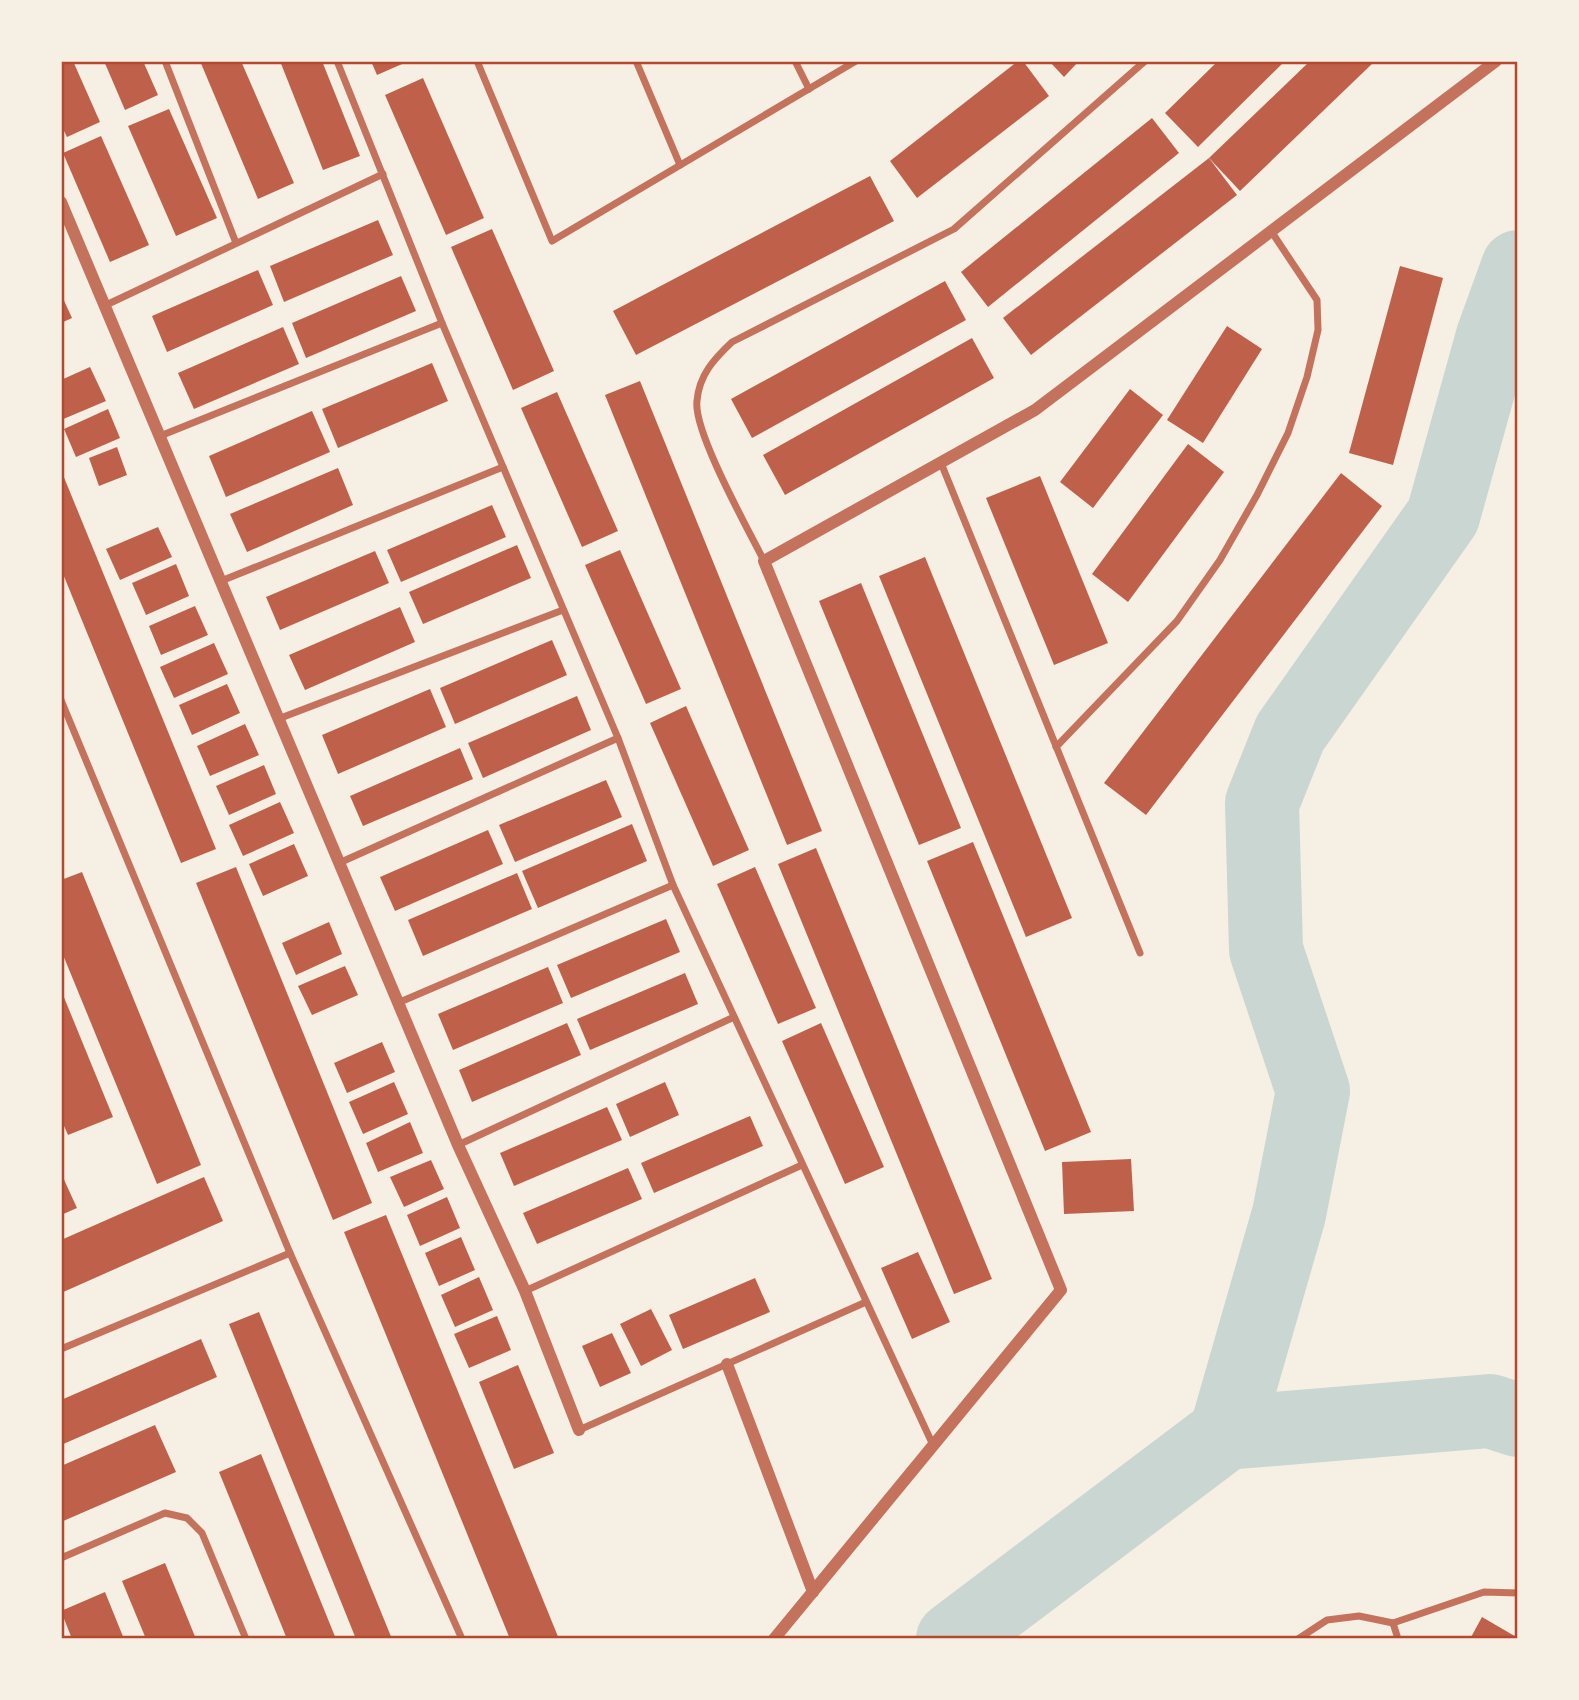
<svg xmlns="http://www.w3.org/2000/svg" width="1579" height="1700" font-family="Cabin,sans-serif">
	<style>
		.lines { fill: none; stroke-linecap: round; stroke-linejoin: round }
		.river { stroke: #c9d6d2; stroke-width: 74 }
		.building { fill: #bf614a }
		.minor { stroke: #c5725c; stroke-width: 7 }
		.tertiary { stroke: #c5725c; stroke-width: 12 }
		.neatline { fill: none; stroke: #b5482f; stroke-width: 2.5 }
	</style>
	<rect width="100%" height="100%" fill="#f6efe4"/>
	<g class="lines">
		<g class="river">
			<polyline points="1226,1433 1289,1214 1313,1091 1266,950 1262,803 1290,733 1443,516 1493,336 1518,267"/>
			<polyline points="953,1639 1226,1433 1490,1411 1518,1420"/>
		</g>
	</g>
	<g class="building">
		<polygon points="61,61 73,61 100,122 67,137 61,125"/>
		<polygon points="104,61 143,61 158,95 125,110"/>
		<polygon points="200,61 241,61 294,183 258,199"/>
		<polygon points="280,61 322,61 360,156 323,170"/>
		<polygon points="371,61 409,61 377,75"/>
		<polygon points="1018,61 1023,61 1049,96 917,198 890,161"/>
		<polygon points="1049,61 1079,61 1064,77"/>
		<polygon points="1218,61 1285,61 1198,147 1165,113"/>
		<polygon points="1310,61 1375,61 1240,191 1209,158"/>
		<polygon points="423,78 484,218 446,235 385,95"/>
		<polygon points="169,109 217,218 176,236 128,126"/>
		<polygon points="1152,118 1179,153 988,307 961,272"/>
		<polygon points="101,136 149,245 110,262 63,153"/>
		<polygon points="1209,158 1237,195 1031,355 1003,318"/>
		<polygon points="870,176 894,221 636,355 613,311"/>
		<polygon points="378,220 393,255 284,302 270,266"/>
		<polygon points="492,229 554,371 513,390 451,247"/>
		<polygon points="1400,266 1443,278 1393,465 1349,453"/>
		<polygon points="258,270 273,305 167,352 152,316"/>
		<polygon points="401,276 416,311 306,358 292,323"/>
		<polygon points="945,281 966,320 752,438 731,399"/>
		<polygon points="61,294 72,318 61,323"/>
		<polygon points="1227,326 1262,349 1203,443 1167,420"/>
		<polygon points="283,327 299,364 194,409 178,373"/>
		<polygon points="972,338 994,378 785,495 763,455"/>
		<polygon points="432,363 448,401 338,448 322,409"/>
		<polygon points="90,367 106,401 61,420 61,380"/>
		<polygon points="640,381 822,831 787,845 605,395"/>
		<polygon points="1130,389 1163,415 1093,508 1060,482"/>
		<polygon points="557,392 618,531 582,547 521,408"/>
		<polygon points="108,409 120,438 76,457 64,429"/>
		<polygon points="312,411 330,452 226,497 209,456"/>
		<polygon points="1188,444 1224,472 1128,602 1092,574"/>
		<polygon points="117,447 127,475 99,486 89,458"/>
		<polygon points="338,468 353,505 247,552 230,514"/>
		<polygon points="61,470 216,849 181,863 61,569"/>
		<polygon points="1341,473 1382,506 1146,815 1104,783"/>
		<polygon points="1040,476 1108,643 1054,665 986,498"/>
		<polygon points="492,505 506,537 401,582 387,550"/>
		<polygon points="158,527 172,557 120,580 106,549"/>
		<polygon points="517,545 531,578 423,624 409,592"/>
		<polygon points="620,550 681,689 646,704 585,565"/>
		<polygon points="375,551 389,583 280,630 266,597"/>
		<polygon points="925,557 1072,918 1026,937 879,576"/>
		<polygon points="176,564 189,596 146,615 132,583"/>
		<polygon points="861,583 961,828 919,845 819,601"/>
		<polygon points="195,606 208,635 161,655 149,626"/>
		<polygon points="400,607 415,642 305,690 289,655"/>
		<polygon points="552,640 567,675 455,724 440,688"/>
		<polygon points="214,643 228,674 174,698 160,667"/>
		<polygon points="227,684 240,713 192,735 179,705"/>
		<polygon points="430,689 446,727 338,774 322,735"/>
		<polygon points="577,696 591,730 483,778 468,743"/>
		<polygon points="686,706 749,850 713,866 650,723"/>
		<polygon points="245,724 259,755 210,776 197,746"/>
		<polygon points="460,748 473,779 363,826 350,796"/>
		<polygon points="264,765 276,794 229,815 216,786"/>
		<polygon points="606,780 622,817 515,862 499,825"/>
		<polygon points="280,802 294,833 243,856 229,825"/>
		<polygon points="632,824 647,861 538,908 522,871"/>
		<polygon points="488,830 503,864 395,911 380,877"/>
		<polygon points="973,842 1091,1132 1045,1151 927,861"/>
		<polygon points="294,844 308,876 263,896 249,864"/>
		<polygon points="816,848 992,1279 954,1294 778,864"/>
		<polygon points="236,867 372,1203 333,1220 196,883"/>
		<polygon points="755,867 816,1008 778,1024 717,884"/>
		<polygon points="82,872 201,1165 157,1184 61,950 61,880"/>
		<polygon points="517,873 532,909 423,956 408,920"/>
		<polygon points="666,919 680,952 571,998 557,965"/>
		<polygon points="329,922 342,954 296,975 282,943"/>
		<polygon points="345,966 358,995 312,1015 298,986"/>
		<polygon points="548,967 563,1003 453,1050 438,1014"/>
		<polygon points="685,973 698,1004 590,1050 577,1019"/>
		<polygon points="61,990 113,1117 68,1135 61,1119"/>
		<polygon points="567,1023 581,1055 472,1102 459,1070"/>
		<polygon points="821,1023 884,1167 845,1184 782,1041"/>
		<polygon points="382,1042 395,1072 347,1093 334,1063"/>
		<polygon points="394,1082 408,1114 363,1134 349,1102"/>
		<polygon points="665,1082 679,1115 630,1137 616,1104"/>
		<polygon points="607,1107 622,1140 514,1186 500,1153"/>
		<polygon points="750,1116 763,1146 654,1193 641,1163"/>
		<polygon points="410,1122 423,1153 378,1172 366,1143"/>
		<polygon points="1131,1159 1134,1211 1064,1214 1062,1162"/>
		<polygon points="431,1160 444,1189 404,1207 390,1177"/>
		<polygon points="628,1168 642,1199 537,1244 523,1213"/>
		<polygon points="61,1173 77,1208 61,1215"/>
		<polygon points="204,1177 223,1221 61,1293 61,1240"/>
		<polygon points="447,1197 460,1228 420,1246 407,1215"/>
		<polygon points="386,1215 559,1639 510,1639 344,1232"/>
		<polygon points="461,1237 475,1270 439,1286 425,1253"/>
		<polygon points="918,1252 950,1322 912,1339 881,1268"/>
		<polygon points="479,1277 493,1310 455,1327 441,1295"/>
		<polygon points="755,1278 770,1312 683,1349 669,1315"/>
		<polygon points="651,1309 672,1350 641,1366 620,1324"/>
		<polygon points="259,1312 392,1639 356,1639 229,1324"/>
		<polygon points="497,1316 511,1350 469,1368 454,1334"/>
		<polygon points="612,1333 631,1373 600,1387 582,1346"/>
		<polygon points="201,1339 217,1377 61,1445 61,1400"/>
		<polygon points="518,1365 554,1453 514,1469 479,1382"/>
		<polygon points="155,1425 176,1472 61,1522 61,1466"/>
		<polygon points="261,1454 336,1639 287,1639 219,1472"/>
		<polygon points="165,1563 196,1639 146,1639 122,1581"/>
		<polygon points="105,1592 124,1639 72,1639 61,1611"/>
		<polygon points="1482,1617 1518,1638 1518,1639 1470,1639"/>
	</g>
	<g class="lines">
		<g class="minor">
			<polyline points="165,61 236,243"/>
			<polyline points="337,61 442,323 618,738 673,885 933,1445"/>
			<polyline points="477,61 552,241 856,61"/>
			<polyline points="636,61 680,165"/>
			<polyline points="795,61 809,89"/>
			<polyline points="104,306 383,174"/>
			<polyline points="160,436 442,323"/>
			<polyline points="941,463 1140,953"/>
			<path d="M764,561C748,529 693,431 697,401C699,375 714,359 732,342L954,229L1145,61"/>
			<polyline points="221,581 503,467"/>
			<polyline points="61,700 290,1253 462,1639"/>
			<polyline points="278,719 563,610"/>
			<polyline points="1056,747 1177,621 1220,560 1257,495 1288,433 1307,377 1318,330 1317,300 1271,231"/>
			<polyline points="339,863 618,738"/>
			<polyline points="400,1002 673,885"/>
			<polyline points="458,1145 734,1017"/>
			<polyline points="525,1291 802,1165"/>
			<polyline points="61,1349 290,1253"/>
			<polyline points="579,1430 866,1302"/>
			<polyline points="61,1558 165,1513 187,1518 202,1533 246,1639"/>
			<polyline points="1393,1623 1398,1639"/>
			<polyline points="1298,1639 1327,1620 1359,1616 1393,1623 1484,1592 1518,1593"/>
		</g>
		<g class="tertiary">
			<polyline points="61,202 458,1145 525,1291 579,1430"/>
			<polyline points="727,1364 813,1592"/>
			<polyline points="774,1639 1061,1290 764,561 1035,410 1496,61"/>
		</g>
	</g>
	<rect width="1579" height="1700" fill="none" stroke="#f6efe4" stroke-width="126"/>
	<rect x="63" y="63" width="1453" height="1574" class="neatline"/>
</svg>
